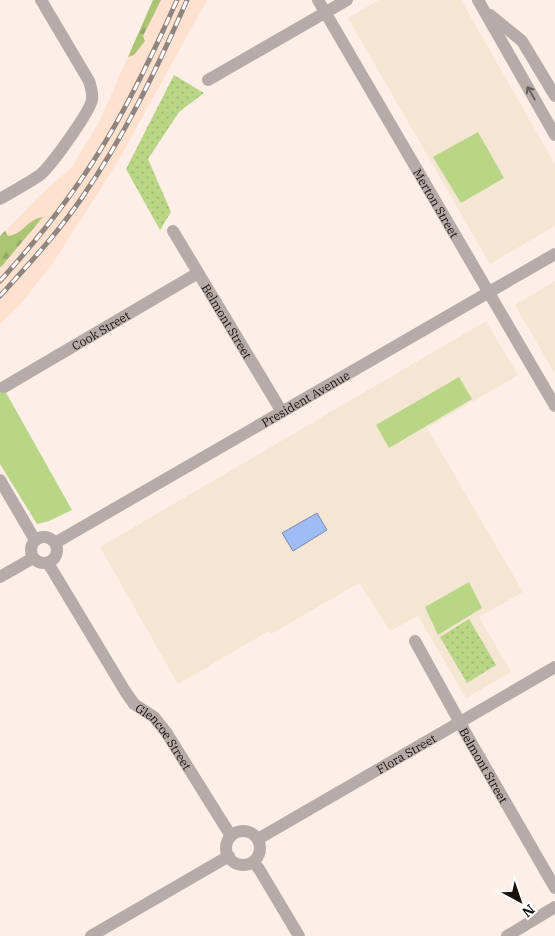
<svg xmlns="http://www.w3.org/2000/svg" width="555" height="936" font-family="'IBM Plex Serif',serif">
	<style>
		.built { fill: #fee1cf }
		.education { fill: #f4e6d3 }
		.grass { fill: url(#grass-dots) }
		.forest { fill: url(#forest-firs) }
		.park { fill: #b9d586 }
		.water { fill: #9fbcf6; stroke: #7689b0 }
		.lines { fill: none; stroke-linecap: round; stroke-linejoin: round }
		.minor { stroke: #b7aba9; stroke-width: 12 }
		.rail-casing { stroke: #8f847e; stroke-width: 5 }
		.rail { stroke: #fff; stroke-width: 3; stroke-dasharray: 9; stroke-linecap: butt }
		.oneway { stroke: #685e5a }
		.labels { text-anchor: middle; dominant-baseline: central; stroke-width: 4; stroke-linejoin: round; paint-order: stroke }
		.street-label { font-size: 12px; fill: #18110c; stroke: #fff }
	</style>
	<defs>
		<pattern id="grass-dots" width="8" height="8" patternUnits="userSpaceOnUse" patternTransform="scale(1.25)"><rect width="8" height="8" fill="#b9d586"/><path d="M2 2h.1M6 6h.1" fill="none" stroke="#9eb672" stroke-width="1.8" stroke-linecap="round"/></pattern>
		<pattern id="forest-firs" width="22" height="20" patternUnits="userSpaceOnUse" patternTransform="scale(1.25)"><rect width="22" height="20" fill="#aac675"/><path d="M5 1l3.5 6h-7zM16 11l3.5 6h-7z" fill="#92a964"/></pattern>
	</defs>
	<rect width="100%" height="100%" fill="#fdefe7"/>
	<polygon class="built" points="153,0 207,0 117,163 53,263 19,306 0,324 0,237 38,197 72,167 100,120"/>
	<g class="education">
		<polygon points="379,0 461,0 555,164 555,226 490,264 348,18"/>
		<polygon points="555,281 555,374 515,305"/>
		<polygon points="486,321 518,375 427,428 523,592 479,617 511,672 466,698 418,616 390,631 359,583 271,634 269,631 178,684 100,547"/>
	</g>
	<g class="grass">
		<polygon points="174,75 204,93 179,112 148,159 171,212 160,230 126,169"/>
		<polygon points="469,619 496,665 467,683 440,637"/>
	</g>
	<g class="forest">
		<polygon points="153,0 161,0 143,36 145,41 134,55 128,57"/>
		<path d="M43,217L1,267H0V236L5,231L8,236C24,234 27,219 43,217Z"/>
	</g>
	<g class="park">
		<polygon points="478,132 504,178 461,203 433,157"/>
		<polygon points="459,377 472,399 389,448 376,425"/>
		<polygon points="0,382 72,510 49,521 37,524 0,464"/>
		<polygon points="469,582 482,608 438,635 425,607"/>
	</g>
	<polygon class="water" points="317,513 327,530 293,551 282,533"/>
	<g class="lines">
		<g class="minor">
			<path id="s1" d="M318,0L555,406"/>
			<polyline points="478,0 555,135"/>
			<polyline points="490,15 522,41 555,96"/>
			<polyline points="208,80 347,0"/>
			<path d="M0,199C13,191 27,184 40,175C51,166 89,113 92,100C93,93 91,87 89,81L41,0"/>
			<path id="s2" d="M173,231L282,412"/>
			<path id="s3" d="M4,387L198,273"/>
			<polyline points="0,480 35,540"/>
			<circle cx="44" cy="550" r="13"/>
			<path id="s4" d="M55,543L555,254"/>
			<path id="s5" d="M48,563L125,691L134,704L154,717L166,732L231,836"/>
			<polyline points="0,577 33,558"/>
			<path id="s6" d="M415,641L469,739L555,888"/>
			<circle cx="243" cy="848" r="17"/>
			<path id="s7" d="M258,839L555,667"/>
			<polyline points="253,862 259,869 299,936"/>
			<polyline points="91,936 229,856"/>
			<polyline points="507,936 555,907"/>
		</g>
		<defs>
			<g id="rail">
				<path d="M0,281C40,237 77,190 107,139C134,94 156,47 177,0"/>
				<path d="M0,296C28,265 57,234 81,199C124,137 157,69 187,0"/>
			</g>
		</defs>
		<use href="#rail" class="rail-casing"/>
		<use href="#rail" class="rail"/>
	</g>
	<defs><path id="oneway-shaft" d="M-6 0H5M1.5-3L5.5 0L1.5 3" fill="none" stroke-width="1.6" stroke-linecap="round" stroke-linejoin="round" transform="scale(1.25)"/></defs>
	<use class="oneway" href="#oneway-shaft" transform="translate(531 93) rotate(-120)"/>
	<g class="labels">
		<g class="street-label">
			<text stroke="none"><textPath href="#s1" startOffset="235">Merton Street</textPath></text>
			<text stroke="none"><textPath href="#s2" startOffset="105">Belmont Street</textPath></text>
			<text stroke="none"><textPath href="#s3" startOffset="112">Cook Street</textPath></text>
			<text stroke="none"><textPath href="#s4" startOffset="289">President Avenue</textPath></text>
			<text stroke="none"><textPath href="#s5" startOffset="210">Glencoe Street</textPath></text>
			<text stroke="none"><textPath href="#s7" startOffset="171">Flora Street</textPath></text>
			<text stroke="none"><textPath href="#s6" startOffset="142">Belmont Street</textPath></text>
		</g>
	</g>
	<g transform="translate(520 901) rotate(140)" stroke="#ffffff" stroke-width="4" paint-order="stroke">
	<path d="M0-4L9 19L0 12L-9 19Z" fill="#18110c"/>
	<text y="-8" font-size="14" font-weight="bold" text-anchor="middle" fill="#18110c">N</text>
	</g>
</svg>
